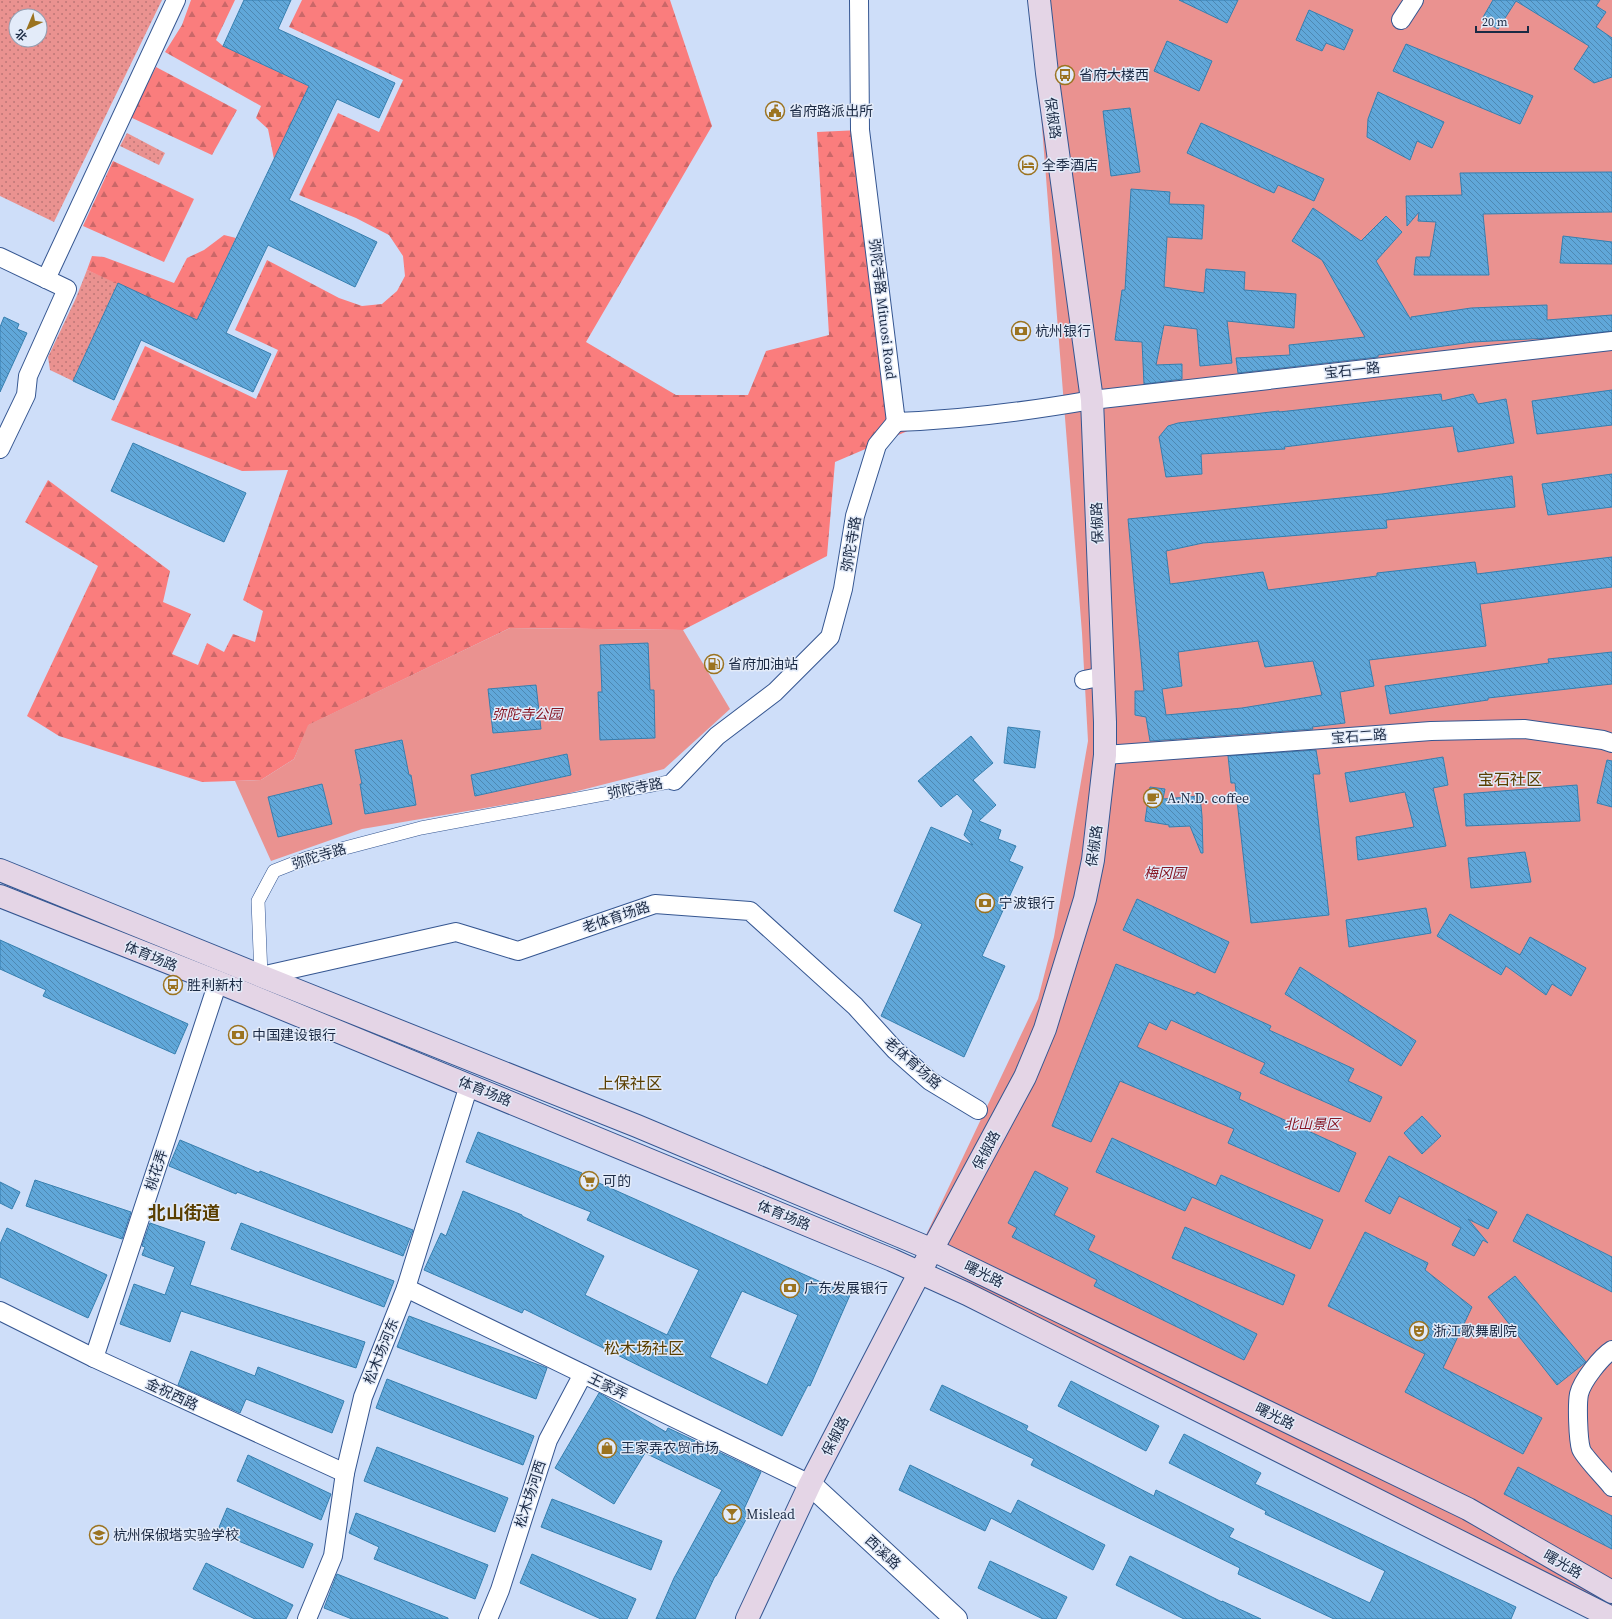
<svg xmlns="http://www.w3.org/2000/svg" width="1612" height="1619" font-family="'Source Serif 4','Noto Sans SC',serif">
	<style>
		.grass { fill: url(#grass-dots); fill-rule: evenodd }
		.forest { fill: url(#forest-firs) }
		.green { fill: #ea9290 }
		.building { fill: url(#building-back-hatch); stroke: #367faf; fill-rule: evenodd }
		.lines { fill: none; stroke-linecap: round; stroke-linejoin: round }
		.pedestrian-casing { stroke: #355691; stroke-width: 14 }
		.minor-casing { stroke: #355691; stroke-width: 20 }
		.tertiary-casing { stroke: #355691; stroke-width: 24 }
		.secondary-casing { stroke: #355691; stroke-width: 24 }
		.pedestrian { stroke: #fff; stroke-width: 13 }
		.minor { stroke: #fff; stroke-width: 18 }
		.tertiary { stroke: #fff; stroke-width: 22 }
		.secondary { stroke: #e4d5e6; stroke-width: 22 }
		.labels { text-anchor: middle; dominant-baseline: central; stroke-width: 3; stroke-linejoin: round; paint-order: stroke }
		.poi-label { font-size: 14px; fill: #1b2a44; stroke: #e3ebf9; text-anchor: start }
		.street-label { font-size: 14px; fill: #1b2a44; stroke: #e3ebf9 }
		.park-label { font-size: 14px; font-style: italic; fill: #871624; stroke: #e3ebf9 }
		.quarter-label { font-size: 16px; fill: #593e00; stroke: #e3ebf9 }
		.district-label { font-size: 18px; font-weight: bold; fill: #593e00; stroke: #e3ebf9 }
	</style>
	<defs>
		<pattern id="grass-dots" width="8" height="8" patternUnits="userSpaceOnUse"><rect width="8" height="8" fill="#ea9290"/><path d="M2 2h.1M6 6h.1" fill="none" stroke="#bd7777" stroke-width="1.8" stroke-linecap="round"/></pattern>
		<pattern id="forest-firs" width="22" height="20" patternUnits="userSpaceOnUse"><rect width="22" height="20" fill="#fa7d7d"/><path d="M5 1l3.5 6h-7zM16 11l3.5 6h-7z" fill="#ca6768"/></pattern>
		<pattern id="building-back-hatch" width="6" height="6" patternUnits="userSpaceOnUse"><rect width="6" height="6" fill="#60a7d9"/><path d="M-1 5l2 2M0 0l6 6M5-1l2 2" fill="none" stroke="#4e88b2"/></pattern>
	</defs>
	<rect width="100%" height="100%" fill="#cedef9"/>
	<g class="grass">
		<path d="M0,0H162L54,222L0,196ZM16,16H40V40H16Z"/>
		<polygon points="127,133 165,153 159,165 120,146"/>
		<polygon points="87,270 118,283 73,381 50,370 48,357 76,298"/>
	</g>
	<g class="forest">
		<polygon points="191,0 235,0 216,40 223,46 309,86 274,159 268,129 256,118 261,106 165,52 182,25"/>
		<polygon points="302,0 670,0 712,126 586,342 676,395 748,395 766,351 829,335 817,132 860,130 896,421 931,421 835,462 827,556 683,630 510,628 309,725 294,759 261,780 202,782 59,736 27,716 98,566 25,522 48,480 170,571 163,602 191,614 172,654 198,665 207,643 224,652 233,634 255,642 263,611 243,600 288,470 242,471 111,420 145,346 256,399 278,350 235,330 267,260 339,298 362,306 382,304 397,291 405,276 403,256 389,235 356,218 299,195 338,113 379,132 403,80 289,27"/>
		<polygon points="156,67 237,110 212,155 130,117"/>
		<polygon points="113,161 194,199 164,262 83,226"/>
		<polygon points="224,235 236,238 197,320 87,270 92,256 104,257 174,283 187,258 204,250"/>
	</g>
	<g class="green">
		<polygon points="1032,0 1612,0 1612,1619 1604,1619 917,1254 1038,999 1054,937 1088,741 1082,633"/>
		<polygon points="510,628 683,630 730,709 664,769 562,795 362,829 271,861 235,781 261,780 294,759 308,725"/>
	</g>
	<g class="building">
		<polygon points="244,0 291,0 278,29 395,83 379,118 337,99 289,200 377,242 355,287 268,245 226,333 271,354 253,392 141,340 114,400 73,381 118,283 197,320 309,86 223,46"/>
		<polygon points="1179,0 1238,0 1227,23"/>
		<polygon points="1493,0 1600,0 1596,6 1606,12 1596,27 1612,38 1612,77 1594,83 1574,69 1589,46 1516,1 1498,29 1482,19"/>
		<polygon points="1309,10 1353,30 1344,50 1326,43 1322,51 1296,40"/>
		<polygon points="1167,41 1212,61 1199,91 1154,71"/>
		<polygon points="1406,44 1533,96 1520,124 1393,71"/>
		<polygon points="1378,92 1444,122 1432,148 1417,141 1410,160 1367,137 1368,119"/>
		<polygon points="1130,108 1140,172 1111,176 1103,111"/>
		<polygon points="1201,123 1324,179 1314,201 1278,185 1274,193 1187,153"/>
		<polygon points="1612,172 1612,212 1483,214 1489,275 1414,275 1416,257 1430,257 1436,222 1418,221 1419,212 1407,226 1406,196 1462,195 1460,173"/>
		<polygon points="1131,189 1170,192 1169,204 1204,205 1202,239 1167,237 1164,287 1204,293 1206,269 1245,272 1244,290 1296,294 1294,328 1227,321 1232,363 1200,366 1197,329 1164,325 1156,365 1182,364 1182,379 1144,384 1142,342 1115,340 1122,290 1125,290"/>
		<polygon points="1313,208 1361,241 1386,216 1402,232 1376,261 1411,320 1411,317 1471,308 1547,305 1547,320 1612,315 1612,331 1548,338 1473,342 1378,355 1378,357 1238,373 1236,358 1290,355 1289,345 1365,337 1322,260 1292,241"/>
		<polygon points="1563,236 1612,242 1612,264 1560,263"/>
		<polygon points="4,317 19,324 17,329 27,333 0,392 0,327"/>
		<polygon points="1612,390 1612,425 1537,434 1532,401"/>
		<polygon points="1441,394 1442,401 1473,394 1478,404 1506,399 1514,443 1458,452 1453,426 1284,447 1285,449 1201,454 1202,474 1166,477 1159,437 1168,426 1178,423 1279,411 1279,412"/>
		<polygon points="133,443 246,493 224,542 111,491"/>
		<polygon points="1612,474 1612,507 1548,515 1542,484"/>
		<path d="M1512,476L1515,507L1386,520L1387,528L1203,543L1166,551L1170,584L1263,572L1268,590L1377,576V573L1475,562L1477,574L1612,557V587L1480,604L1486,646L1369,660L1374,686L1340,692L1345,723L1312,727L1313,729L1150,741L1146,717L1135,715V691H1144L1128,519L1382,494ZM1258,641L1265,667L1313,661L1322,695L1242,708L1166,715L1162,689L1182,686L1178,652Z"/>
		<polygon points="648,643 650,690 654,690 655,738 600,740 598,692 602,692 600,645"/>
		<polygon points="1612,652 1612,684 1488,698 1488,700 1390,714 1385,686 1549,663 1548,659"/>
		<polygon points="536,685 541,729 493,733 488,689"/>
		<polygon points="1008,727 1040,731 1035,768 1004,763"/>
		<polygon points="971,736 993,763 973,780 996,805 979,821 1001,830 998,839 1016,846 1009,861 1023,867 982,956 1005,966 964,1057 881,1016 922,924 894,911 931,827 973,845 964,835 973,811 957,794 941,807 918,781"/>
		<polygon points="402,740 409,775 411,775 416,805 365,814 360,784 362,784 355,750"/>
		<polygon points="1316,750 1320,774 1313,774 1329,915 1251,923 1235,783 1231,783 1228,756"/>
		<polygon points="567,754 571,775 475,796 471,775"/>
		<polygon points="1443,757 1448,785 1433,788 1446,846 1358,860 1356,837 1414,827 1405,792 1350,802 1345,773"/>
		<polygon points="1607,760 1612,761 1612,807 1597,803"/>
		<polygon points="322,784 332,824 278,837 268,797"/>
		<polygon points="1577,785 1580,821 1466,826 1464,794"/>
		<polygon points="1150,787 1165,789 1163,799 1200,796 1202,816 1203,853 1201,853 1190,826 1169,827 1169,825 1145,821"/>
		<polygon points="1525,852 1531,882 1471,888 1468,858"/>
		<polygon points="1137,899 1229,942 1215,973 1123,930"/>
		<polygon points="1426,908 1431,933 1349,947 1346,920"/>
		<polygon points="1450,914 1520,955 1530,937 1586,968 1571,996 1552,984 1546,995 1506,966 1501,975 1437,936"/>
		<polygon points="0,940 188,1024 175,1054 43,996 46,990 0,969"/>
		<polygon points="1116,964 1195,995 1197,992 1271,1026 1269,1030 1354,1069 1348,1081 1382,1097 1370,1122 1260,1073 1265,1063 1171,1020 1166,1030 1149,1022 1137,1047 1241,1093 1239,1099 1356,1153 1339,1192 1228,1143 1234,1129 1120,1081 1091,1142 1052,1126"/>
		<polygon points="1300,967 1416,1041 1401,1066 1285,994"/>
		<polygon points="1422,1116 1441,1136 1422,1154 1404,1133"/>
		<path d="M478,1132L582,1173L581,1175L850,1295L810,1386L808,1385L782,1436L524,1309L522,1313L424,1270L441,1233L446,1236L463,1191L522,1215V1216L604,1256L585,1295L667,1335L699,1270L587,1220L591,1212L466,1162ZM742,1291L798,1315L767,1385L710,1357Z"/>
		<polygon points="1112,1138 1216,1186 1221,1175 1323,1220 1310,1249 1192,1197 1185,1211 1096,1172"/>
		<polygon points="180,1140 259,1173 260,1171 413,1230 403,1256 237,1192 236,1194 169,1166"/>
		<polygon points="1389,1156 1497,1212 1488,1229 1468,1219 1488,1243 1483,1240 1474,1256 1452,1245 1461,1228 1399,1196 1390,1214 1365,1201"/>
		<polygon points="1035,1171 1068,1188 1054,1215 1095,1236 1088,1250 1257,1334 1244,1360 1094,1286 1097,1280 1012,1237 1017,1228 1008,1223"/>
		<polygon points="35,1180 131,1212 122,1239 26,1206"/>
		<polygon points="0,1182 20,1192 12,1209 0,1203"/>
		<polygon points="1527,1214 1612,1257 1612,1292 1513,1241"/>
		<polygon points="150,1223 205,1242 190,1285 365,1342 356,1368 181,1311 170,1342 120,1324 134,1284 165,1295 175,1267 142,1255 145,1247 142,1246"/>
		<polygon points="241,1223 394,1281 384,1307 231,1249"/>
		<polygon points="1185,1227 1295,1275 1283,1305 1172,1258"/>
		<polygon points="7,1228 107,1275 88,1318 0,1277 0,1244"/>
		<polygon points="1365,1232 1428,1263 1425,1270 1472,1307 1443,1368 1542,1418 1523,1454 1405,1392 1425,1354 1328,1306"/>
		<polygon points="1515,1276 1586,1362 1557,1385 1488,1297"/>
		<polygon points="409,1316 547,1368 536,1399 397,1347"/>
		<polygon points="191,1351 255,1376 258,1367 344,1401 332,1433 246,1399 240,1413 178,1385"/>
		<polygon points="387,1379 534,1436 523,1465 376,1408"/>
		<polygon points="1071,1381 1159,1426 1146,1451 1058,1406"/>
		<polygon points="942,1385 1028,1426 1026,1430 1154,1496 1156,1490 1234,1529 1229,1537 1370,1603 1385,1571 1265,1514 1266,1511 1169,1463 1184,1434 1261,1473 1255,1484 1516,1607 1511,1619 1334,1619 1238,1574 1240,1568 1031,1465 1034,1459 930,1410"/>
		<polygon points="599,1393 666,1432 668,1428 761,1472 744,1509 750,1512 716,1576 715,1576 695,1619 656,1619 674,1578 722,1490 645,1453 614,1504 555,1468"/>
		<polygon points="377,1447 508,1498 495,1532 364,1481"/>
		<polygon points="248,1455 331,1494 321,1520 237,1481"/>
		<polygon points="910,1465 1011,1514 1018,1500 1105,1545 1093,1570 991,1518 985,1531 899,1490"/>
		<polygon points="1518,1467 1612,1516 1612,1549 1504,1494"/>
		<polygon points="552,1499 662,1541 651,1570 541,1527"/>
		<polygon points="227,1508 313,1544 303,1568 217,1532"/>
		<polygon points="356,1513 488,1565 475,1599 374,1559 379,1547 349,1533"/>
		<polygon points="532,1554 636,1599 627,1619 601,1619 520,1583"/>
		<polygon points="1130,1556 1222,1602 1222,1601 1261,1619 1184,1619 1116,1585"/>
		<polygon points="990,1561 1067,1597 1056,1619 1043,1619 978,1588"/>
		<polygon points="206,1563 293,1605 286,1619 255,1619 193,1589"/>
		<polygon points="337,1574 448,1618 448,1619 352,1619 324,1608"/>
	</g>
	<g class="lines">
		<defs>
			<polyline id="pedestrian" points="261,976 258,901 274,871 307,858 421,828 674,781"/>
			<g id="minor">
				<path d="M859,0L860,130L896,422C960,420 1029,411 1092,400L1612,341"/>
				<polyline points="1401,20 1414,0"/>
				<polyline points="0,257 67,289 28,376 26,395 0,449"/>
				<polyline points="46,279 176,0"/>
				<polyline points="1084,680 1104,676"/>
				<polyline points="1105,755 1431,731 1524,729 1603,740 1612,743"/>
				<polyline points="674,781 717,736 775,692 830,637 843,589 855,516 877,445 896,422"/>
				<polyline points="261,976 456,932 518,951 655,904 750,911 855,1006 895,1050 930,1081 978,1110"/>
				<polyline points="406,1288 810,1484"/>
				<polyline points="0,1311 94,1358 345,1473"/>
				<path d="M1612,1350C1601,1357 1582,1381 1579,1394C1577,1404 1578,1439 1581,1449C1583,1456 1606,1479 1612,1487"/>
				<polyline points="94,1358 218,982"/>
				<polyline points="307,1619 333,1556 345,1473 363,1397 406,1288 469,1085"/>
				<polyline points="488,1619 500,1590 548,1440 583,1374"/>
			</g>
			<polyline id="tertiary" points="810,1484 956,1619"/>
			<g id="secondary">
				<polyline points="0,870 261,976 637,1126 933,1250 1468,1509 1612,1592"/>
				<polyline points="0,896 218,982 892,1260 967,1294 1612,1618"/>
				<polyline points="747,1619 810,1484 912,1287 1025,1077 1045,1029 1085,899 1093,860 1105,755 1105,722 1092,400 1047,73 1039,0"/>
			</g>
		</defs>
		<use href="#pedestrian" class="pedestrian-casing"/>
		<use href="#minor" class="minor-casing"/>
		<use href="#tertiary" class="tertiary-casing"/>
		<use href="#secondary" class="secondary-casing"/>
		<use href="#pedestrian" class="pedestrian"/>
		<use href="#minor" class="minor"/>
		<use href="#tertiary" class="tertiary"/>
		<use href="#secondary" class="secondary"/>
	</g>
	<defs>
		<symbol id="bus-ring" viewBox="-11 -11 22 22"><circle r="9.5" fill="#e3ebf9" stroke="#9b7320" stroke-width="1.5"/><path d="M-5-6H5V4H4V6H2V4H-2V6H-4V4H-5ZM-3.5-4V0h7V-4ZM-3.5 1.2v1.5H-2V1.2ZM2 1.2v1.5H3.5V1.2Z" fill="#9b7320"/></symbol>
		<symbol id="civic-ring" viewBox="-11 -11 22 22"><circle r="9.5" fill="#e3ebf9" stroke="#9b7320" stroke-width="1.5"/><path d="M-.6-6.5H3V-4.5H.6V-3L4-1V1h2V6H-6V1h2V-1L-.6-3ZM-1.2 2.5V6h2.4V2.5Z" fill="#9b7320"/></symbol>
		<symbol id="hotel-ring" viewBox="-11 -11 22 22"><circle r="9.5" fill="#e3ebf9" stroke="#9b7320" stroke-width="1.5"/><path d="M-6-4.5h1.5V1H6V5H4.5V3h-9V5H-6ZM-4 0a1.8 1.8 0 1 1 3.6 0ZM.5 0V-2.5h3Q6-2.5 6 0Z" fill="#9b7320"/></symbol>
		<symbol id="bank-ring" viewBox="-11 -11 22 22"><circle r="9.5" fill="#e3ebf9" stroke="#9b7320" stroke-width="1.5"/><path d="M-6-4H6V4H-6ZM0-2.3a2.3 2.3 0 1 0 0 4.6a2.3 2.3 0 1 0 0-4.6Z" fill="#9b7320"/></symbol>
		<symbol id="fuel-ring" viewBox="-11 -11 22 22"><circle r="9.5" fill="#e3ebf9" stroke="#9b7320" stroke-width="1.5"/><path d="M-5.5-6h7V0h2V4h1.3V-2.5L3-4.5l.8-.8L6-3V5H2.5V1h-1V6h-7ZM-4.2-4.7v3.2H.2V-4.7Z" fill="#9b7320"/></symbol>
		<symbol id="cafe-ring" viewBox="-11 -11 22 22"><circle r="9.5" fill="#e3ebf9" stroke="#9b7320" stroke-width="1.5"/><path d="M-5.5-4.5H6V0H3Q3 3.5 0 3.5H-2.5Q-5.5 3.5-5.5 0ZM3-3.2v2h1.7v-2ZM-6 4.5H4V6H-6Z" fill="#9b7320"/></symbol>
		<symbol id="supermarket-ring" viewBox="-11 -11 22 22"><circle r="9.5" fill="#e3ebf9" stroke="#9b7320" stroke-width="1.5"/><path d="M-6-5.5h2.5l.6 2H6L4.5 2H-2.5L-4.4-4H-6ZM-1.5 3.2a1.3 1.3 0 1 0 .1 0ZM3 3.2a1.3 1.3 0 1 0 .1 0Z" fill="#9b7320"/></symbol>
		<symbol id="theatre-ring" viewBox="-11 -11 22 22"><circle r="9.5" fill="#e3ebf9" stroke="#9b7320" stroke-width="1.5"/><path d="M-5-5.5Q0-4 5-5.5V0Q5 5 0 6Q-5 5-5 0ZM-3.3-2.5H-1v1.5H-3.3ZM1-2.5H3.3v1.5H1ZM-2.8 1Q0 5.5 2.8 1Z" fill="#9b7320"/></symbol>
		<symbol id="shop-ring" viewBox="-11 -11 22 22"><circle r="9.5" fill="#e3ebf9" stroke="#9b7320" stroke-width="1.5"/><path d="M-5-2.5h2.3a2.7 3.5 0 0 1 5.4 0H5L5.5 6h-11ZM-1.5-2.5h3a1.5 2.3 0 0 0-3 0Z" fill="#9b7320"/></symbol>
		<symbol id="bar-ring" viewBox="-11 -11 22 22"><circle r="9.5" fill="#e3ebf9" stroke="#9b7320" stroke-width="1.5"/><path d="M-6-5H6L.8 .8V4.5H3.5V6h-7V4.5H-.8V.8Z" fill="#9b7320"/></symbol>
		<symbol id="school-ring" viewBox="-11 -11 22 22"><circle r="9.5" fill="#e3ebf9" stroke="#9b7320" stroke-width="1.5"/><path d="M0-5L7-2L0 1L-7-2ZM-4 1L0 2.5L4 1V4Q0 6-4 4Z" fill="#9b7320"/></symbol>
	</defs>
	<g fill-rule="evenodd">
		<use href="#bus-ring" x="1054" y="64" width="22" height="22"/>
		<use href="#civic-ring" x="764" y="100" width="22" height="22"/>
		<use href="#hotel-ring" x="1017" y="154" width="22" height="22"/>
		<use href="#bank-ring" x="1010" y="320" width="22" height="22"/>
		<use href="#fuel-ring" x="703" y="653" width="22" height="22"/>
		<use href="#cafe-ring" x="1142" y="787" width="22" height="22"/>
		<use href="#bank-ring" x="974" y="892" width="22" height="22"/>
		<use href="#bus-ring" x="162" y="974" width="22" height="22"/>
		<use href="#bank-ring" x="227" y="1024" width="22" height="22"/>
		<use href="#supermarket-ring" x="578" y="1170" width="22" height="22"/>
		<use href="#bank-ring" x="779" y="1277" width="22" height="22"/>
		<use href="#theatre-ring" x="1408" y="1320" width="22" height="22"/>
		<use href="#shop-ring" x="596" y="1437" width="22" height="22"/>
		<use href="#bar-ring" x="721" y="1503" width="22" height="22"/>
		<use href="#school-ring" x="88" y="1524" width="22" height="22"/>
	</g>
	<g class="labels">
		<g class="poi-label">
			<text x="1079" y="75">省府大楼西</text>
			<text x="789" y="111">省府路派出所</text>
			<text x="1042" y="165">全季酒店</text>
			<text x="1035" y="331">杭州银行</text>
			<text x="728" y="664">省府加油站</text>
			<text x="1167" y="798">A.N.D. coffee</text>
			<text x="999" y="903">宁波银行</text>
			<text x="187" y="985">胜利新村</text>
			<text x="252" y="1035">中国建设银行</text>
			<text x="603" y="1181">可的</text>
			<text x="804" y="1288">广东发展银行</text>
			<text x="1433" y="1331">浙江歌舞剧院</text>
			<text x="621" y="1448">王家弄农贸市场</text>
			<text x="746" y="1514">Mislead</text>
			<text x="113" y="1535">杭州保俶塔实验学校</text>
		</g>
		<g class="street-label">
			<text transform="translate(1053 118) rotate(82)">保俶路</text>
			<text transform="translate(883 309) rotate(83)">弥陀寺路 Mituosi Road</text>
			<text transform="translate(1352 370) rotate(-6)">宝石一路</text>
			<text transform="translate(1097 523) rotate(-92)">保俶路</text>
			<text transform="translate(851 544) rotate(-80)">弥陀寺路</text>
			<text transform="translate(1359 736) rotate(-4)">宝石二路</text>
			<text transform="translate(635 788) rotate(-11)">弥陀寺路</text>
			<text transform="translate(1094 846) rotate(-82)">保俶路</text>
			<text transform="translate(319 856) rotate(-17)">弥陀寺路</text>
			<text transform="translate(616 917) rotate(-19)">老体育场路</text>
			<text transform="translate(151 956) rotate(22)">体育场路</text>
			<text transform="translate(913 1063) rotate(41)">老体育场路</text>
			<text transform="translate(485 1091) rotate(22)">体育场路</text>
			<text transform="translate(986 1150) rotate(-62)">保俶路</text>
			<text transform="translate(156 1170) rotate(-72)">桃花弄</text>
			<text transform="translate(784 1215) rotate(22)">体育场路</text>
			<text transform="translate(984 1274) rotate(26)">曙光路</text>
			<text transform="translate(381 1351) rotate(-68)">松木场河东</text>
			<text transform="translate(608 1386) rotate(26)">王家弄</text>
			<text transform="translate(172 1394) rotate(25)">金祝西路</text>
			<text transform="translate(1275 1416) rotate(26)">曙光路</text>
			<text transform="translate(835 1436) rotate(-63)">保俶路</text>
			<text transform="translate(530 1494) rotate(-72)">松木场河西</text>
			<text transform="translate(883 1552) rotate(43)">西溪路</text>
			<text transform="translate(1563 1564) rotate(30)">曙光路</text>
		</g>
		<g class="park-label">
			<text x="527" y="714">弥陀寺公园</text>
			<text x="1165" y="873">梅冈园</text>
			<text x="1312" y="1124">北山景区</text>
		</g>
		<g class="quarter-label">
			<text x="1510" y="779">宝石社区</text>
			<text x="630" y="1083">上保社区</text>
			<text x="644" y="1348">松木场社区</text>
		</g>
		<g class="district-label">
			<text x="184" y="1212">北山街道</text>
		</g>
	</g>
	<g transform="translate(28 28) rotate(224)"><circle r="19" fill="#e3ebf9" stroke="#939eb1"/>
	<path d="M0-3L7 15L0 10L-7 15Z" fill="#9b7320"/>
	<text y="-6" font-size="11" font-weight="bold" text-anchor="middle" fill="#1b2a44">北</text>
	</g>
	<path d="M1476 26v6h52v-6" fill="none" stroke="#1b2a44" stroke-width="2"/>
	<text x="1482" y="26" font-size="12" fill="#1b2a44" stroke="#e3ebf9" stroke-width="3" paint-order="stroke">20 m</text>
</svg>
